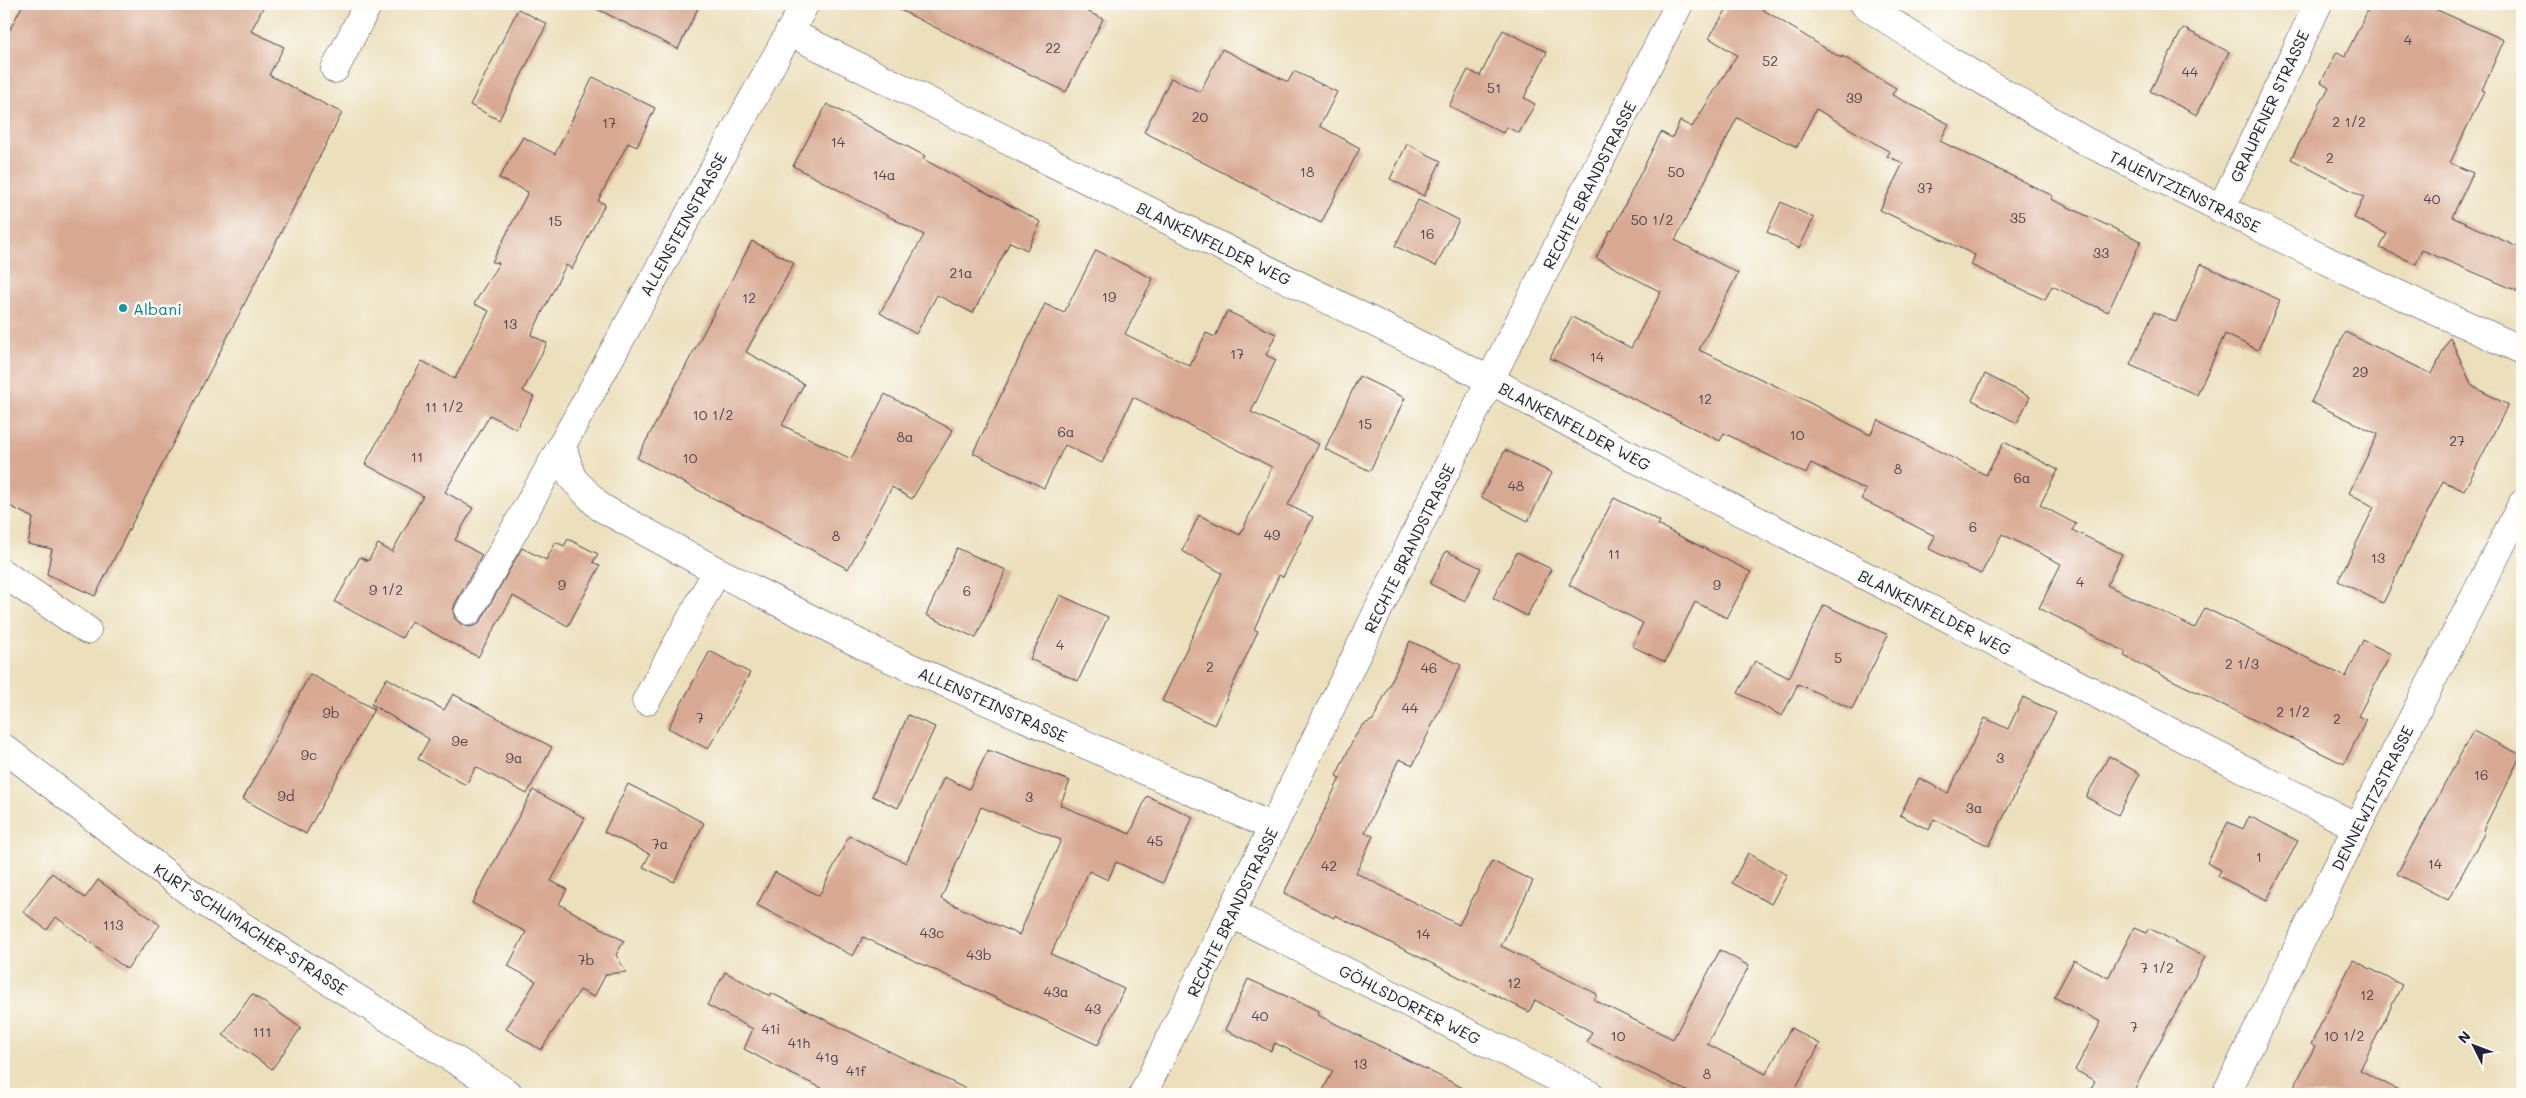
<svg xmlns="http://www.w3.org/2000/svg" width="2526" height="1098" font-family="Mali,sans-serif">
	<style>
		.building { fill: #d8a992; fill-rule: evenodd }
		.lines { fill: none; stroke-linecap: round; stroke-linejoin: round }
		.minor-casing { stroke: #403e4e; stroke-width: 29 }
		.minor { stroke: #fff; stroke-width: 28 }
		.culture-dot { fill: #0f9aa8; stroke: #fdfcf7; stroke-width: 2 }
		.labels { text-anchor: middle; dominant-baseline: central; stroke-width: 5; stroke-linejoin: round; paint-order: stroke }
		.number-label { font-size: 14px; fill: #504451 }
		.street-label { font-size: 16px; fill: #22223b; stroke: #fdfcf7 }
		.culture-label { font-size: 16px; fill: #0d838f; stroke: #fdfcf7; text-anchor: start }
	</style>
	<rect width="100%" height="100%" fill="#fdfcf7"/>
	<filter id="ink" filterUnits="userSpaceOnUse"><feTurbulence type="fractalNoise" baseFrequency=".02" numOctaves="2"/><feDisplacementMap in="SourceGraphic" scale="10" xChannelSelector="R" yChannelSelector="G"/><feConvolveMatrix kernelMatrix="1 2 1 2 8 2 1 2 1" color-interpolation-filters="sRGB"/></filter>
	<filter id="wash" filterUnits="userSpaceOnUse"><feTurbulence type="fractalNoise" baseFrequency=".0096" numOctaves="4" result="noise"/><feDisplacementMap in="SourceGraphic" scale="20" xChannelSelector="R" yChannelSelector="G"/><feGaussianBlur stdDeviation="1.12" result="paint"/><feColorMatrix in="noise" values="0 0 0 0 0 0 0 0 0 0 0 0 0 0 0 0 0 1.4 0 .05"/><feComposite in="paint" operator="in"/></filter>
	<g filter="url(#wash)">
		<rect width="100%" height="100%" fill="#ecdfbc"/>
		<g id="blocks">
			<g class="building">
				<polygon points="23,4 265,4 251,31 284,47 269,75 342,113 95,596 47,574 52,549 28,544 33,518 4,503 4,41"/>
				<polygon points="587,4 700,4 678,49"/>
				<polygon points="888,4 1072,4 1103,19 1066,92"/>
				<polygon points="1730,4 1754,4 1841,58 1842,56 1896,88 1892,95 1949,124 1940,141 2053,196 2051,199 2141,241 2108,312 2052,286 2045,300 1971,265 1975,255 1880,210 1903,163 1887,156 1890,152 1816,109 1797,147 1737,118 1675,240 1738,273 1699,350 1795,395 1870,435 1878,420 1986,475 2004,442 2058,470 2040,505 2076,524 2072,530 2122,554 2107,585 2195,628 2205,608 2346,677 2363,640 2391,654 2358,716 2366,720 2344,764 2168,678 2124,656 2126,652 2039,608 2061,564 2002,534 1981,574 1929,549 1935,536 1861,499 1866,490 1811,463 1806,474 1724,433 1720,441 1550,358 1572,317 1631,348 1661,292 1596,258 1610,230 1612,231 1661,132 1672,138 1680,121 1692,127 1737,55 1709,38"/>
				<polygon points="2371,4 2424,4 2504,40 2482,90 2484,91 2450,163 2473,173 2452,217 2522,249 2522,293 2422,250 2416,264 2380,248 2387,234 2354,218 2364,197 2291,159 2329,87 2321,82 2337,52 2345,56"/>
				<polygon points="518,9 547,24 499,120 470,105"/>
				<polygon points="2183,28 2229,52 2197,115 2150,91"/>
				<polygon points="1503,30 1547,52 1524,98 1535,104 1519,133 1506,127 1503,133 1449,106 1468,70 1480,76"/>
				<polygon points="1222,49 1288,82 1294,71 1337,92 1320,126 1360,148 1321,223 1144,132 1171,78 1200,92"/>
				<polygon points="593,77 655,108 637,147 628,143 598,201 605,204 572,269 566,265 531,335 547,343 523,391 534,397 516,429 490,415 445,492 473,508 455,540 482,555 455,604 453,611 455,619 462,625 469,627 477,625 482,619 522,548 546,560 556,542 564,546 568,539 598,554 593,562 600,566 568,626 513,596 478,657 411,621 402,638 335,602 360,557 368,561 378,544 392,552 423,496 365,464 422,361 455,379 489,311 474,304 499,263 492,262 528,192 499,178 523,137 555,154"/>
				<polygon points="827,104 925,156 923,159 1041,222 1027,250 1010,242 973,313 937,295 916,334 880,313 924,235 793,166"/>
				<polygon points="1407,144 1441,161 1424,196 1390,179"/>
				<polygon points="1418,200 1459,220 1436,266 1395,246"/>
				<polygon points="1781,202 1814,218 1799,248 1767,232"/>
				<polygon points="752,241 794,263 746,352 804,384 782,425 851,459 885,394 953,430 912,499 892,487 848,569 637,458"/>
				<polygon points="1096,250 1153,279 1125,334 1190,366 1206,333 1215,337 1227,311 1276,334 1266,355 1276,360 1251,412 1319,444 1288,505 1313,517 1283,577 1279,575 1254,629 1258,631 1214,725 1162,701 1222,573 1182,551 1199,515 1240,535 1272,467 1133,397 1102,463 1065,445 1044,488 973,453 1045,304 1064,313"/>
				<polygon points="2201,264 2280,300 2258,350 2225,334 2197,395 2130,365 2154,312 2176,322"/>
				<polygon points="2345,332 2432,374 2450,337 2472,386 2508,405 2464,491 2443,481 2383,603 2338,581 2374,507 2349,493 2378,434 2311,402"/>
				<polygon points="1985,374 2030,397 2017,423 1972,400"/>
				<polygon points="1359,376 1405,398 1370,471 1325,449"/>
				<polygon points="1505,450 1552,473 1528,521 1481,497"/>
				<polygon points="1614,498 1660,521 1658,525 1751,572 1727,618 1695,602 1665,662 1632,646 1643,623 1569,585"/>
				<polygon points="957,548 1006,570 976,638 926,615"/>
				<polygon points="1446,551 1481,568 1465,601 1430,584"/>
				<polygon points="1517,552 1551,569 1527,616 1493,598"/>
				<polygon points="1060,595 1108,617 1078,681 1030,659"/>
				<polygon points="1824,605 1888,635 1852,709 1798,684 1782,716 1738,693 1755,661 1789,678"/>
				<polygon points="1410,641 1461,665 1413,765 1399,759 1365,832 1373,836 1356,873 1459,925 1492,861 1533,881 1501,946 1597,994 1594,1000 1673,1039 1720,950 1749,966 1707,1044 1766,1074 1791,1028 1820,1044 1795,1089 1805,1094 1693,1094 1587,1042 1592,1032 1535,1000 1529,1012 1335,915 1334,918 1284,893 1340,778 1336,776 1354,738 1363,725 1373,720"/>
				<polygon points="710,651 750,673 708,749 668,728"/>
				<polygon points="310,674 374,709 306,834 243,799"/>
				<polygon points="387,678 444,710 453,694 552,747 527,794 476,767 466,785 418,759 429,739 371,704"/>
				<polygon points="2023,697 2056,713 1989,846 1934,819 1929,830 1900,815 1919,778 1948,793 1985,718 2008,729"/>
				<polygon points="908,715 935,727 898,808 872,796"/>
				<polygon points="2473,731 2521,755 2483,830 2485,832 2448,900 2397,874"/>
				<path d="M988,750L1070,781L1060,805L1130,834L1147,796L1193,817L1163,883L1116,862L1108,880L1089,871L1051,954L1124,989L1098,1045L863,937L853,956L757,905L775,872L819,896L849,836L906,863L944,777L969,789ZM981,807L1061,840L1019,935L941,899Z"/>
				<polygon points="2109,756 2140,774 2118,815 2086,797"/>
				<polygon points="628,784 704,823 674,882 643,867 650,854 604,832"/>
				<polygon points="533,790 585,818 551,881 567,889 559,904 624,941 616,955 626,972 606,974 594,997 580,990 541,1050 506,1029 536,981 508,966 526,932 472,903"/>
				<polygon points="2249,816 2298,841 2267,900 2218,876 2221,870 2207,863 2228,822 2243,829"/>
				<polygon points="1748,853 1787,875 1771,904 1732,883"/>
				<polygon points="52,873 85,898 98,880 160,925 127,969 56,917 47,930 23,912"/>
				<polygon points="2134,928 2146,933 2149,928 2205,957 2132,1094 2088,1094 2095,1081 2075,1070 2101,1022 2054,997 2074,960 2108,978"/>
				<polygon points="2353,960 2402,985 2360,1070 2406,1094 2290,1094 2315,1046 2311,1044"/>
				<polygon points="725,972 770,996 771,993 976,1094 835,1094 789,1073 744,1049 753,1029 707,1005"/>
				<polygon points="1248,979 1319,1011 1318,1015 1475,1094 1321,1094 1333,1071 1275,1043 1271,1051 1225,1030"/>
				<polygon points="252,994 301,1028 272,1069 223,1035"/>
			</g>
		</g>
	</g>
	<g filter="url(#ink)">
		<use href="#blocks" fill-opacity="0" stroke="#403e4e" stroke-width="1"/>
		<g class="lines">
			<defs>
				<g id="minor">
					<polyline points="805,4 562,445 572,478 600,507 717,571 882,655 1273,827"/>
					<polyline points="1864,4 1945,58 2085,141 2362,278 2522,350"/>
					<polyline points="789,32 1490,380 1621,451 2357,827"/>
					<polyline points="335,69 368,4"/>
					<polyline points="2221,209 2318,4"/>
					<polyline points="4,574 87,630"/>
					<polyline points="469,611 562,445"/>
					<polyline points="646,701 717,571"/>
					<polyline points="4,748 196,897 509,1094"/>
					<polyline points="1232,914 1589,1094"/>
					<polyline points="1143,1094 1490,380 1679,4"/>
					<polyline points="2226,1094 2357,827 2522,504"/>
				</g>
			</defs>
			<use href="#minor" class="minor-casing"/>
			<use href="#minor" class="minor"/>
		</g>
	</g>
	<circle class="culture-dot" cx="123" cy="308" r="5"/>
	<g class="labels">
		<g class="number-label">
			<text x="2408" y="39">4</text>
			<text x="1053" y="47">22</text>
			<text x="1770" y="60">52</text>
			<text x="2190" y="71">44</text>
			<text x="1494" y="87">51</text>
			<text x="1854" y="97">39</text>
			<text x="1200" y="116">20</text>
			<text x="2349" y="121">2 1/2</text>
			<text x="609" y="122">17</text>
			<text x="838" y="141">14</text>
			<text x="2330" y="157">2</text>
			<text x="1307" y="171">18</text>
			<text x="1676" y="171">50</text>
			<text x="884" y="174">14a</text>
			<text x="1925" y="187">37</text>
			<text x="2432" y="198">40</text>
			<text x="2018" y="217">35</text>
			<text x="1652" y="219">50 1/2</text>
			<text x="555" y="220">15</text>
			<text x="1427" y="233">16</text>
			<text x="2101" y="252">33</text>
			<text x="961" y="272">21a</text>
			<text x="1109" y="296">19</text>
			<text x="749" y="297">12</text>
			<text x="510" y="323">13</text>
			<text x="1237" y="353">17</text>
			<text x="1597" y="356">14</text>
			<text x="2360" y="371">29</text>
			<text x="1705" y="398">12</text>
			<text x="444" y="406">11 1/2</text>
			<text x="713" y="414">10 1/2</text>
			<text x="1365" y="423">15</text>
			<text x="1066" y="431">6a</text>
			<text x="1797" y="434">10</text>
			<text x="905" y="436">8a</text>
			<text x="2457" y="440">27</text>
			<text x="417" y="456">11</text>
			<text x="690" y="457">10</text>
			<text x="1898" y="468">8</text>
			<text x="2022" y="477">6a</text>
			<text x="1516" y="485">48</text>
			<text x="1973" y="526">6</text>
			<text x="1272" y="534">49</text>
			<text x="836" y="535">8</text>
			<text x="1614" y="553">11</text>
			<text x="2378" y="557">13</text>
			<text x="2080" y="581">4</text>
			<text x="562" y="584">9</text>
			<text x="1717" y="584">9</text>
			<text x="386" y="589">9 1/2</text>
			<text x="967" y="590">6</text>
			<text x="1060" y="644">4</text>
			<text x="1838" y="657">5</text>
			<text x="2242" y="663">2 1/3</text>
			<text x="1210" y="666">2</text>
			<text x="1429" y="667">46</text>
			<text x="1410" y="707">44</text>
			<text x="2293" y="711">2 1/2</text>
			<text x="331" y="712">9b</text>
			<text x="700" y="717">7</text>
			<text x="2337" y="718">2</text>
			<text x="460" y="740">9e</text>
			<text x="309" y="754">9c</text>
			<text x="514" y="757">9a</text>
			<text x="2000" y="757">3</text>
			<text x="2481" y="774">16</text>
			<text x="286" y="795">9d</text>
			<text x="1029" y="796">3</text>
			<text x="1974" y="807">3a</text>
			<text x="1155" y="840">45</text>
			<text x="660" y="843">7a</text>
			<text x="2259" y="856">1</text>
			<text x="2435" y="863">14</text>
			<text x="1329" y="865">42</text>
			<text x="113" y="924">113</text>
			<text x="932" y="932">43c</text>
			<text x="1423" y="933">14</text>
			<text x="979" y="954">43b</text>
			<text x="586" y="959">7b</text>
			<text x="2157" y="967">7 1/2</text>
			<text x="1514" y="982">12</text>
			<text x="1056" y="991">43a</text>
			<text x="2367" y="994">12</text>
			<text x="1093" y="1008">43</text>
			<text x="1260" y="1015">40</text>
			<text x="2134" y="1026">7</text>
			<text x="771" y="1028">41i</text>
			<text x="262" y="1031">111</text>
			<text x="1618" y="1035">10</text>
			<text x="2344" y="1035">10 1/2</text>
			<text x="799" y="1042">41h</text>
			<text x="827" y="1056">41g</text>
			<text x="1360" y="1063">13</text>
			<text x="856" y="1070">41f</text>
			<text x="1707" y="1073">8</text>
		</g>
		<g class="street-label">
			<text transform="translate(2269 106) rotate(-65)">GRAUPENER STRASSE</text>
			<text transform="translate(1589 185) rotate(-63)">RECHTE BRANDSTRASSE</text>
			<text transform="translate(2185 191) rotate(26)">TAUENTZIENSTRASSE</text>
			<text transform="translate(683 224) rotate(-61)">ALLENSTEINSTRASSE</text>
			<text transform="translate(1214 243) rotate(26)">BLANKENFELDER WEG</text>
			<text transform="translate(1575 426) rotate(28)">BLANKENFELDER WEG</text>
			<text transform="translate(1409 548) rotate(-64)">RECHTE BRANDSTRASSE</text>
			<text transform="translate(1935 612) rotate(27)">BLANKENFELDER WEG</text>
			<text transform="translate(993 704) rotate(24)">ALLENSTEINSTRASSE</text>
			<text transform="translate(2372 798) rotate(-63)">DENNEWITZSTRASSE</text>
			<text transform="translate(1232 912) rotate(-64)">RECHTE BRANDSTRASSE</text>
			<text transform="translate(251 929) rotate(33)">KURT-SCHUMACHER-STRASSE</text>
			<text transform="translate(1410 1004) rotate(27)">GÖHLSDORFER WEG</text>
		</g>
		<g class="culture-label">
			<text x="133" y="308">Albani</text>
		</g>
	</g>
	<rect width="2526" height="1098" fill="none" stroke="#fdfcf7" stroke-width="20"/>
	<g transform="translate(2474 1046) rotate(312)" stroke="#fdfcf7" stroke-width="4" paint-order="stroke">
	<path d="M0-4L9 19L0 12L-9 19Z" fill="#22223b"/>
	<text y="-8" font-size="14" font-weight="bold" text-anchor="middle" fill="#22223b">N</text>
	</g>
</svg>
